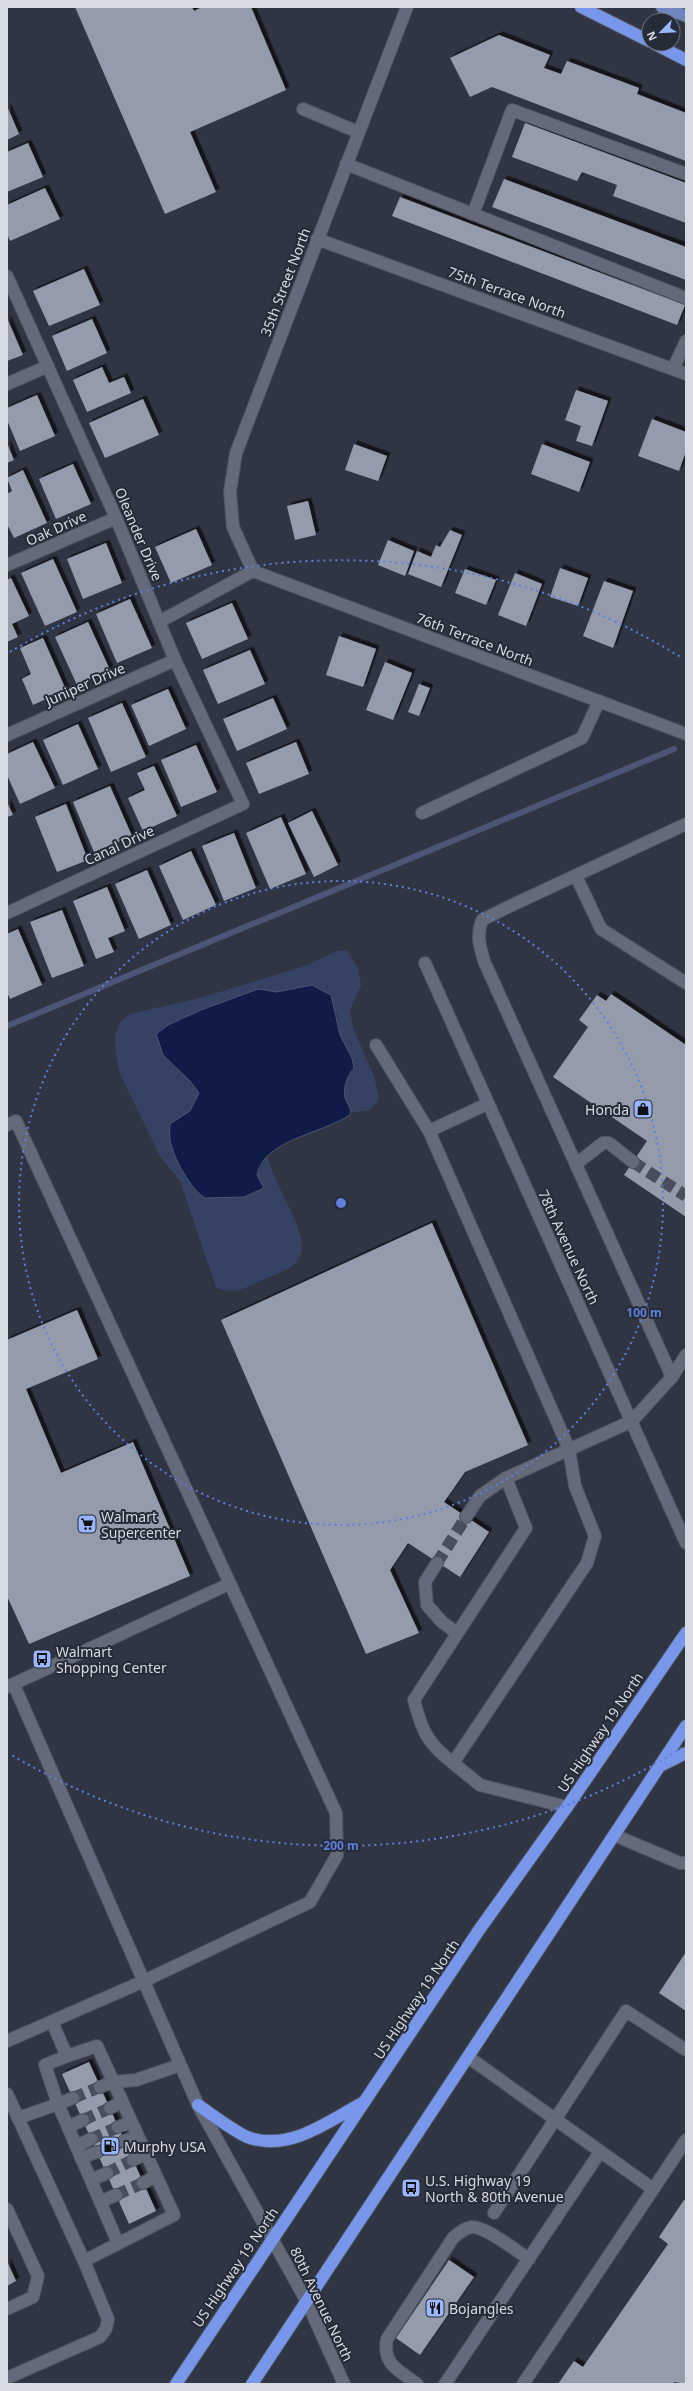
<svg xmlns="http://www.w3.org/2000/svg" width="693" height="2391" font-family="'Noto Sans',sans-serif">
	<style>
		.green { fill: #364263 }
		.water { fill: #101c47; stroke: #4c5576 }
		.lines { fill: none; stroke-linecap: round; stroke-linejoin: round }
		.stream { stroke: #4c5576; stroke-width: 6 }
		.building { fill: #949bab; filter: url(#shadow) }
		.minor-tunnel { stroke: #494e5b; stroke-width: 12; stroke-dasharray: 12 6; stroke-linecap: butt }
		.minor-casing { stroke: #4d525d; stroke-width: 14 }
		.major-casing { stroke: #4d525d; stroke-width: 14 }
		.highway-casing { stroke: #4d525d; stroke-width: 14 }
		.minor { stroke: #646a79; stroke-width: 12 }
		.major { stroke: #7085bd; stroke-width: 12 }
		.highway { stroke: #7897eb; stroke-width: 12 }
		.ring { fill: none; stroke: #5e7fdc; stroke-width: 2; stroke-dasharray: 2 4 }
		.labels { text-anchor: middle; dominant-baseline: central; stroke-width: 4; stroke-linejoin: round; paint-order: stroke }
		.street-label { font-size: 14px; fill: #d7dbe3; stroke: #262b38 }
		.poi-label { font-size: 14px; fill: #d7dbe3; stroke: #262b38; text-anchor: start }
		.centre { fill: #5e7fdc; stroke: #262b38; stroke-width: 2 }
		.ring-label { font-size: 12px; text-anchor: middle; font-weight: bold; fill: #5e7fdc; stroke: #262b38; stroke-width: 4; stroke-linejoin: round; paint-order: stroke }
	</style>
	<defs>
		<filter id="shadow"><feDropShadow dx="3.5" dy="-3.5" stdDeviation="0" flood-color="#0009"/></filter>
	</defs>
	<rect width="100%" height="100%" fill="#303543"/>
	<path class="green" d="M347,950L358,968L361,986L350,1010L353,1028L374,1076L379,1099L369,1111L351,1112L345,1097L346,1077L354,1068L352,1058L340,1035L337,1014L312,985L277,992L258,989L201,1010L168,1025L163,1055L190,1081L199,1093L190,1111L170,1124C177,1147 182,1184 205,1198L244,1197L264,1188L257,1175L267,1155C275,1186 294,1210 301,1238C303,1245 302,1255 297,1261C289,1271 274,1275 262,1280C247,1287 233,1296 216,1287L180,1181L160,1156L120,1074L116,1055L115,1036L120,1022L130,1014L200,998L305,966L337,951Z"/>
	<path class="water" d="M312,985L331,995L340,1035L352,1058L354,1068C347,1076 343,1087 345,1098C347,1104 352,1108 350,1115C324,1133 263,1140 257,1175L264,1188L244,1197L205,1198C191,1190 172,1156 170,1139C169,1134 170,1129 170,1124L190,1111L199,1093L190,1081L163,1055L156,1034L168,1025L201,1010L258,989L277,992Z"/>
	<g class="lines">
		<polyline class="stream" points="7,1026 674,749"/>
	</g>
	<g class="building">
		<polygon points="75,7 192,7 194,11 202,7 251,7 286,90 190,132 216,192 165,214"/>
		<polygon points="499,35 550,55 544,68 561,74 567,61 639,88 637,94 686,113 686,161 492,87 470,97 450,58"/>
		<polygon points="7,106 19,134 7,140"/>
		<polygon points="525,123 686,183 686,223 613,196 617,185 582,172 577,181 512,157"/>
		<polygon points="28,143 43,177 7,192 7,152"/>
		<polygon points="504,179 686,247 686,280 492,207"/>
		<polygon points="45,188 60,219 10,241 7,234 7,205"/>
		<polygon points="400,197 685,305 677,325 392,216"/>
		<polygon points="84,269 100,305 49,326 33,291"/>
		<polygon points="7,318 23,355 7,361"/>
		<polygon points="92,319 107,353 67,371 52,336"/>
		<polygon points="102,367 109,383 124,377 131,393 87,412 73,380"/>
		<polygon points="576,390 608,401 592,446 576,441 581,426 565,420"/>
		<polygon points="37,395 55,436 20,451 7,420 7,408"/>
		<polygon points="143,399 159,435 105,458 89,423"/>
		<polygon points="652,419 686,432 686,451 679,471 638,456"/>
		<polygon points="7,443 14,460 7,463"/>
		<polygon points="354,444 387,456 378,481 345,470"/>
		<polygon points="542,444 590,462 579,492 531,474"/>
		<polygon points="73,464 91,504 56,519 39,479"/>
		<polygon points="23,470 47,523 14,538 7,524 7,494 12,491 7,478"/>
		<polygon points="308,501 316,535 295,540 287,506"/>
		<polygon points="196,529 212,565 171,583 155,547"/>
		<polygon points="450,530 462,535 441,587 408,574 417,551 431,557 436,545 440,547"/>
		<polygon points="388,540 414,551 405,576 378,565"/>
		<polygon points="106,543 122,583 83,599 67,559"/>
		<polygon points="53,559 77,612 45,626 21,573"/>
		<polygon points="560,568 588,578 578,606 550,597"/>
		<polygon points="465,569 496,580 486,605 455,593"/>
		<polygon points="515,573 542,584 526,626 498,615"/>
		<polygon points="11,578 29,616 12,624 18,637 7,642 7,580"/>
		<polygon points="604,581 633,591 613,648 583,636"/>
		<polygon points="130,599 152,648 117,663 96,614"/>
		<polygon points="232,603 248,639 202,659 186,623"/>
		<polygon points="88,622 110,670 77,685 55,637"/>
		<polygon points="339,636 376,649 363,687 326,675"/>
		<polygon points="43,638 66,690 33,705 22,679 31,674 20,648"/>
		<polygon points="250,650 265,684 218,704 203,670"/>
		<polygon points="385,662 412,673 393,720 366,710"/>
		<polygon points="419,684 430,688 419,716 408,712"/>
		<polygon points="168,689 186,729 149,746 131,705"/>
		<polygon points="273,698 287,729 237,751 223,719"/>
		<polygon points="122,703 146,757 111,772 88,718"/>
		<polygon points="78,724 98,769 63,785 43,740"/>
		<polygon points="33,742 55,788 20,804 7,775 7,754"/>
		<polygon points="296,742 309,774 259,794 246,763"/>
		<polygon points="196,745 217,792 181,807 161,760"/>
		<polygon points="154,766 177,816 143,831 128,798 145,790 137,773"/>
		<polygon points="110,786 132,836 94,852 73,802"/>
		<polygon points="7,802 13,815 7,817"/>
		<polygon points="66,804 88,860 57,872 35,817"/>
		<polygon points="312,811 338,865 314,877 288,823"/>
		<polygon points="281,817 306,874 270,889 246,833"/>
		<polygon points="234,833 256,888 224,901 202,846"/>
		<polygon points="191,851 216,905 183,920 159,866"/>
		<polygon points="147,870 171,925 139,939 115,884"/>
		<polygon points="107,887 125,931 108,938 114,952 96,959 73,901"/>
		<polygon points="62,910 84,966 52,978 30,922"/>
		<polygon points="18,929 42,985 10,999 7,992 7,934"/>
		<polygon points="611,994 686,1045 686,1217 624,1175 647,1141 553,1077 588,1027 579,1020 597,995 606,1001"/>
		<polygon points="432,1223 528,1445 465,1472 444,1502 489,1532 460,1577 408,1543 390,1570 419,1633 366,1654 221,1320"/>
		<polygon points="77,1310 98,1359 26,1389 61,1473 133,1442 190,1576 29,1644 7,1596 7,1340"/>
		<polygon points="686,1952 686,2011 659,1993"/>
		<polygon points="89,2062 156,2211 129,2224 62,2074"/>
		<polygon points="684,2200 686,2201 686,2384 674,2382 673,2384 558,2384 574,2361 583,2367 668,2244 659,2237"/>
		<polygon points="449,2260 474,2277 420,2355 396,2338"/>
		<polygon points="7,2261 16,2281 7,2286"/>
	</g>
	<g class="lines">
		<g class="minor-tunnel">
			<polyline points="633,1162 686,1196"/>
			<polyline points="437,1563 466,1517"/>
			<polyline points="73,2098 100,2087"/>
			<polyline points="83,2120 110,2108"/>
			<polyline points="91,2139 118,2127"/>
			<polyline points="97,2152 124,2141"/>
			<polyline points="107,2173 133,2160"/>
			<polyline points="116,2195 143,2183"/>
		</g>
		<defs>
			<g id="minor">
				<polyline points="303,109 358,132"/>
				<polyline points="346,164 473,214 512,110 686,174"/>
				<polyline points="473,214 686,298"/>
				<polyline points="317,239 686,374"/>
				<polyline points="7,276 116,518 175,660 243,804 7,913"/>
				<polyline points="673,369 686,341"/>
				<polyline points="7,384 48,366"/>
				<polyline points="7,565 116,518"/>
				<polyline points="253,571 233,527 230,492 236,453 407,7"/>
				<polyline points="253,571 686,734"/>
				<polyline points="159,622 253,571"/>
				<polyline points="7,735 175,660"/>
				<polyline points="422,813 582,738 599,701"/>
				<polyline points="576,876 601,929 686,983"/>
				<polyline points="425,963 686,1543"/>
				<path d="M376,1045L429,1131L569,1449L575,1486L595,1536L587,1563L453,1763C427,1743 422,1731 414,1700L526,1528L506,1478L632,1421L672,1377L686,1355"/>
				<polyline points="7,1125 16,1121 336,1813 337,1855 310,1902 144,1981 7,2041"/>
				<polyline points="429,1131 487,1104"/>
				<polyline points="576,1164 603,1143 609,1143 633,1162"/>
				<path d="M672,1377L484,961C480,946 476,936 482,920L508,907L686,824"/>
				<polyline points="466,1517 480,1496 506,1478"/>
				<polyline points="437,1563 425,1582 427,1605 442,1622 457,1633"/>
				<polyline points="14,1685 198,2105 307,2302 344,2384"/>
				<polyline points="7,1687 229,1584"/>
				<polyline points="453,1763 480,1785 567,1807"/>
				<polyline points="614,1835 680,1863 686,1863"/>
				<polyline points="52,2022 67,2056 45,2065 58,2104 73,2098"/>
				<polyline points="67,2056 97,2046 174,2215 84,2261"/>
				<polyline points="468,2057 653,2189"/>
				<polyline points="100,2087 113,2082 136,2080 180,2065"/>
				<polyline points="7,2094 84,2261 108,2319 106,2329 100,2337 7,2378"/>
				<polyline points="110,2108 122,2102"/>
				<polyline points="18,2118 58,2104 118,2243"/>
				<polyline points="68,2127 83,2120"/>
				<polyline points="118,2127 131,2122"/>
				<polyline points="124,2141 138,2136"/>
				<polyline points="76,2146 91,2139"/>
				<polyline points="81,2158 97,2152"/>
				<polyline points="133,2160 146,2154"/>
				<polyline points="91,2180 107,2173"/>
				<polyline points="143,2183 156,2176"/>
				<polyline points="100,2202 116,2195"/>
				<polyline points="7,2209 38,2276 33,2297 7,2309"/>
				<polyline points="494,2213 626,2011 686,2050"/>
				<path d="M417,2384C399,2370 382,2365 387,2339L453,2238C459,2233 464,2228 472,2227C487,2227 516,2251 529,2259"/>
				<polyline points="445,2384 600,2152"/>
				<polyline points="523,2384 686,2140"/>
			</g>
			<polyline id="major" points="662,7 686,16"/>
			<g id="highway">
				<polyline points="581,7 649,41"/>
				<polyline points="655,44 686,60"/>
				<polyline points="660,1766 686,1753"/>
				<path d="M198,2105C210,2113 237,2134 250,2138C291,2151 329,2121 364,2102"/>
				<polyline points="176,2384 479,1930 567,1807 686,1633"/>
				<polyline points="252,2384 686,1726"/>
			</g>
		</defs>
		<use href="#minor" class="minor-casing"/>
		<use href="#major" class="major-casing"/>
		<use href="#highway" class="highway-casing"/>
		<use href="#minor" class="minor"/>
		<use href="#major" class="major"/>
		<use href="#highway" class="highway"/>
	</g>
	<g class="ring">
		<circle cx="341" cy="1203" r="322"/>
		<path d="M682 1748A643 643 0 0 1 10 1754M10 652A643 643 0 0 1 682 658"/>
	</g>
	<defs>
		<symbol id="shop-square" viewBox="-11 -11 22 22"><rect x="-9" y="-9" width="18" height="18" rx="4" fill="#99b5fd" stroke="#262b38"/><path d="M-5-2.5h2.3a2.7 3.5 0 0 1 5.4 0H5L5.5 6h-11ZM-1.5-2.5h3a1.5 2.3 0 0 0-3 0Z" fill="#111"/></symbol>
		<symbol id="supermarket-square" viewBox="-11 -11 22 22"><rect x="-9" y="-9" width="18" height="18" rx="4" fill="#99b5fd" stroke="#262b38"/><path d="M-6-5.5h2.5l.6 2H6L4.5 2H-2.5L-4.4-4H-6ZM-1.5 3.2a1.3 1.3 0 1 0 .1 0ZM3 3.2a1.3 1.3 0 1 0 .1 0Z" fill="#111"/></symbol>
		<symbol id="bus-square" viewBox="-11 -11 22 22"><rect x="-9" y="-9" width="18" height="18" rx="4" fill="#99b5fd" stroke="#262b38"/><path d="M-5-6H5V4H4V6H2V4H-2V6H-4V4H-5ZM-3.5-4V0h7V-4ZM-3.5 1.2v1.5H-2V1.2ZM2 1.2v1.5H3.5V1.2Z" fill="#111"/></symbol>
		<symbol id="fuel-square" viewBox="-11 -11 22 22"><rect x="-9" y="-9" width="18" height="18" rx="4" fill="#99b5fd" stroke="#262b38"/><path d="M-5.5-6h7V0h2V4h1.3V-2.5L3-4.5l.8-.8L6-3V5H2.5V1h-1V6h-7ZM-4.2-4.7v3.2H.2V-4.7Z" fill="#111"/></symbol>
		<symbol id="restaurant-square" viewBox="-11 -11 22 22"><rect x="-9" y="-9" width="18" height="18" rx="4" fill="#99b5fd" stroke="#262b38"/><path d="M-5-6h1v4h1v-4h1v4h1v-4h1v5L-1.5 .5V6h-2V.5L-5-1ZM5-6V6H3V1.5H1.5Q1.5-4 5-6Z" fill="#111"/></symbol>
	</defs>
	<g fill-rule="evenodd">
		<use href="#shop-square" x="632" y="1098" width="22" height="22"/>
		<use href="#supermarket-square" x="76" y="1513" width="22" height="22"/>
		<use href="#bus-square" x="31" y="1648" width="22" height="22"/>
		<use href="#fuel-square" x="99" y="2135" width="22" height="22"/>
		<use href="#bus-square" x="400" y="2177" width="22" height="22"/>
		<use href="#restaurant-square" x="424" y="2297" width="22" height="22"/>
	</g>
	<g class="labels">
		<g class="street-label">
			<text transform="translate(285 282) rotate(-69)">35th Street North</text>
			<text transform="translate(507 292) rotate(20)">75th Terrace North</text>
			<text transform="translate(56 528) rotate(-24)">Oak Drive</text>
			<text transform="translate(139 534) rotate(67)">Oleander Drive</text>
			<text transform="translate(475 639) rotate(21)">76th Terrace North</text>
			<text transform="translate(85 684) rotate(-24)">Juniper Drive</text>
			<text transform="translate(119 845) rotate(-25)">Canal Drive</text>
			<text transform="translate(569 1247) rotate(65)">78th Avenue North</text>
			<text transform="translate(600 1732) rotate(-56)">US Highway 19 North</text>
			<text transform="translate(416 1999) rotate(-56)">US Highway 19 North</text>
			<text transform="translate(235 2267) rotate(-56)">US Highway 19 North</text>
			<text transform="translate(322 2304) rotate(64)">80th Avenue North</text>
		</g>
		<g class="poi-label">
			<text x="629" y="1109" text-anchor="end">Honda</text>
			<text x="101" y="1516">Walmart<tspan x="101" dy="16">Supercenter</tspan></text>
			<text x="56" y="1651">Walmart<tspan x="56" dy="16">Shopping Center</tspan></text>
			<text x="124" y="2146">Murphy USA</text>
			<text x="425" y="2180">U.S. Highway 19<tspan x="425" dy="16">North &amp; 80th Avenue</tspan></text>
			<text x="449" y="2308">Bojangles</text>
		</g>
	</g>
	<circle cx="341" cy="1203" r="6" class="centre"/>
	<g class="ring-label">
		<text x="644" y="1317">100 m</text>
		<text x="341" y="1850">200 m</text>
	</g>
	<rect width="693" height="2391" fill="none" stroke="#d7dbe3" stroke-width="16"/>
	<g transform="translate(661 32) rotate(246)"><circle r="19" fill="#262b38" stroke="#6d717c"/>
	<path d="M0-3L7 15L0 10L-7 15Z" fill="#99b5fd"/>
	<text y="-6" font-size="11" font-weight="bold" text-anchor="middle" fill="#d7dbe3">N</text>
	</g>
</svg>
